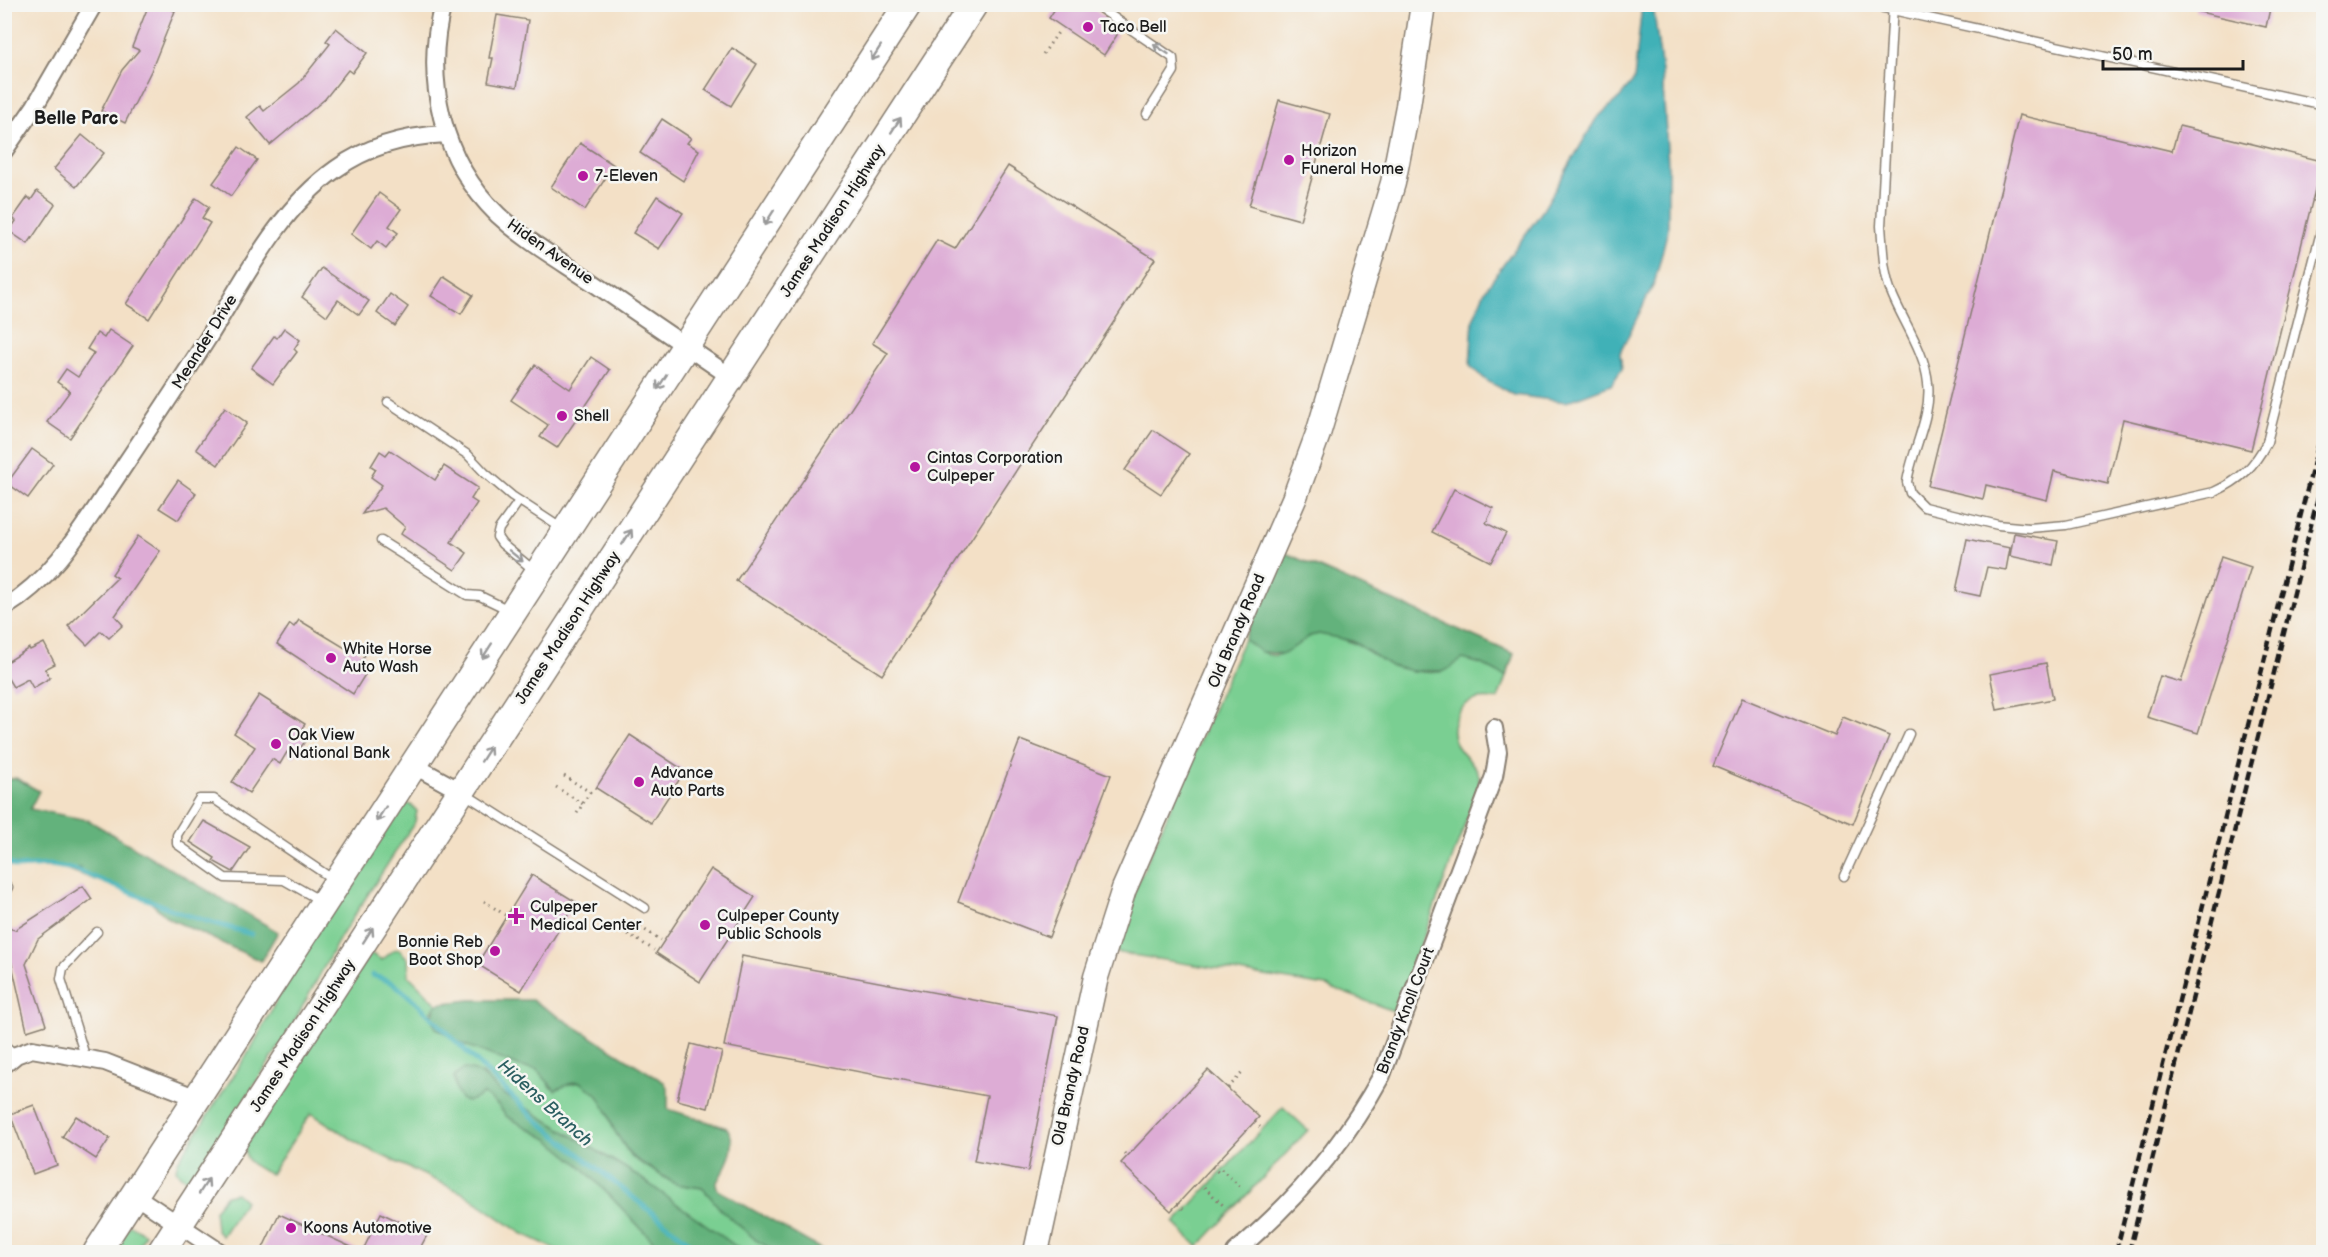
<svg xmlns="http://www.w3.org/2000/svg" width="2328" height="1257" font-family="'Balsamiq Sans',sans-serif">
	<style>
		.green { fill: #7acf92; stroke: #4b7657; stroke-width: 1.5 }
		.forest { fill: #63b27c; stroke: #40674c; stroke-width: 1.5 }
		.water { fill: #40b1b7; stroke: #2e666a; stroke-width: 1.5 }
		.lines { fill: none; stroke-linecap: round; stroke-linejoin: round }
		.stream { stroke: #40b1b7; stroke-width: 5 }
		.building { fill: #ddacd5 }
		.lane-casing { stroke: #887e71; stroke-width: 11 }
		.street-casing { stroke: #887e71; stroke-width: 20 }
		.secondary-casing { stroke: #887e71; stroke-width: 27 }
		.primary-casing { stroke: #887e71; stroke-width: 30 }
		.path { stroke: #887e71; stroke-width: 3; stroke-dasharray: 1.5 4.5; stroke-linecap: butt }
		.lane { stroke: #fff; stroke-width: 8 }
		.street { stroke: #fff; stroke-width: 16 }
		.secondary { stroke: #fff; stroke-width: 24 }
		.primary { stroke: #fff; stroke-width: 27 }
		.rail { stroke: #1c1c1c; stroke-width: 4.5; stroke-dasharray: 9 4.5; stroke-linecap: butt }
		.oneway { stroke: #999 }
		.poi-dot { fill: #b5179e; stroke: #f6f6f2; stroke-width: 2 }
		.labels { text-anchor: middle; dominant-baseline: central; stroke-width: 5; stroke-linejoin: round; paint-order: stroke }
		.poi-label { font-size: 16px; fill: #1c1c1c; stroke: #f6f6f2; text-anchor: start }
		.street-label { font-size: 16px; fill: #1c1c1c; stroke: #f6f6f2 }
		.neighbourhood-label { font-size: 18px; font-weight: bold; fill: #1c1c1c; stroke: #f6f6f2 }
		.water-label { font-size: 18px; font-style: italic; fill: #2c5f62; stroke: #f6f6f2 }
	</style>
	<rect width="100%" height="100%" fill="#f6f6f2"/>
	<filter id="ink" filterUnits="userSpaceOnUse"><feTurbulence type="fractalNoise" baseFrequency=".0167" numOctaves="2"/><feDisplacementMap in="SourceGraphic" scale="12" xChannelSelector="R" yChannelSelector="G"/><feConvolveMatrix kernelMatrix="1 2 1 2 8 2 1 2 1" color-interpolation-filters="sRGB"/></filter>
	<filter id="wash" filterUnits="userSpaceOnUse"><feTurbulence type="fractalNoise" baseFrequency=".008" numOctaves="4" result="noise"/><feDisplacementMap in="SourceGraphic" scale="24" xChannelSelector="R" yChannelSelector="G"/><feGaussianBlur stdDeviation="1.35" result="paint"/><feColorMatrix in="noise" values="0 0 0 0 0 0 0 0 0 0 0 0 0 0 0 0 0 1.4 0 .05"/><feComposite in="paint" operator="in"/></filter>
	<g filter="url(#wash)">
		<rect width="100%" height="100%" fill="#f3e0c6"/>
		<g class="green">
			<path d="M1319,634C1369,638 1386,677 1439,672C1450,671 1453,661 1463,659L1481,663L1506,677L1498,699C1492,699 1485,698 1479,699C1457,703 1446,728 1458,747C1467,762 1482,765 1479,786L1396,1012L1326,986L1113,952L1116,933L1244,639C1286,677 1287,638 1319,634Z"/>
			<path d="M404,803L411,805L417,811L415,822L341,936L288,1033L195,1177C187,1182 180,1178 176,1169L178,1161L252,1047L295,965Z"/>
			<path d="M399,949L408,959L409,976L437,1004L431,1012L495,1055L520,1067L536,1069L547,1080L551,1088L580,1082L597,1094L604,1104L614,1130L631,1157L675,1184L702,1188L738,1225L777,1252H743L635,1174L500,1092L483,1074L477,1096L484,1094L498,1105L506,1116L548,1139L582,1167L664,1252H562L521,1233L465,1194L364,1147L311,1113L271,1174C257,1169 241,1161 246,1144L370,953L382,960L394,950Z"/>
			<polygon points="1283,1107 1308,1130 1198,1247 1174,1223"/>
			<polygon points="236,1193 245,1201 222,1236 216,1229 214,1210 226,1195"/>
			<polygon points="130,1225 145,1234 136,1252 107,1252"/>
		</g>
		<g class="forest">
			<polygon points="1281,551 1514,654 1506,677 1481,664 1463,659 1445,671 1412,671 1391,666 1352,641 1319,634 1310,636 1284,654 1261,652 1244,639"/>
			<path d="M16,778L39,791L30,809L88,820L278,932L261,961L168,918L147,899L61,867L82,873L80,868C57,866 22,870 5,861V780Z"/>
			<path d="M470,1000H532L664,1082L668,1089V1109L727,1128C740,1147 725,1167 716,1184L718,1190L826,1252H777L757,1241L720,1209L703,1188L675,1184L631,1156L614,1130L608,1113L597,1094L580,1082H574L555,1090L536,1069L521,1067L463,1044L436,1028L431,1018L437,1004Z"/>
			<path d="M463,1069C481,1069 487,1080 500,1092L635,1174L744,1252H664L582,1167L548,1139L506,1116L498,1105L484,1094C479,1096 474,1100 469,1101C457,1103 455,1085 454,1077Z"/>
		</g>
		<polygon class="water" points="1642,5 1653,5 1662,71 1668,164 1668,229 1655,281 1620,353 1622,369 1611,385 1566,402 1514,395 1487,381 1470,366 1473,320 1485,290 1543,210 1596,119 1621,96 1634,80"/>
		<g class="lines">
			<g class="stream">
				<polyline points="4,861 16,867 50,865 74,869 183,914 251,934"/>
				<polyline points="372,975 393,983 415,1001 533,1117 701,1252"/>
				<polyline points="1721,1252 1760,1252"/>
			</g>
		</g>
		<g id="blocks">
			<g class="building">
				<polygon points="149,4 160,4 175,11 151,71 125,123 101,111 122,70 139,50 132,47"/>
				<polygon points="1058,4 1088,4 1115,26 1111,31 1117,35 1104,55 1049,18"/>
				<polygon points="2196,4 2271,4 2266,27 2195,11"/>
				<polygon points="497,15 528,20 517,87 488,82 493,58 489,58"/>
				<polygon points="336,28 367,53 352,73 348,70 325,99 270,145 247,117 260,106 264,111 299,83 330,44 326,41"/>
				<polygon points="732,48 757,64 731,106 705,90"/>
				<polygon points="1279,100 1330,114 1300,220 1249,206"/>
				<polygon points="2019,115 2172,151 2179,126 2322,161 2251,450 2123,419 2108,484 2054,471 2047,500 1986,485 1983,499 1928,486"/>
				<polygon points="662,119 691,138 687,143 699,150 683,181 640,153"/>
				<polygon points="82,135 104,153 76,187 54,169"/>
				<polygon points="580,143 614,165 585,210 551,187"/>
				<polygon points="239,147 257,160 231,196 213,183"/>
				<polygon points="1008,166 1155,259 882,675 736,581 888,353 872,343 937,240 955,249"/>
				<polygon points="37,191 55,204 28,244 9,231 16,221 13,218 28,197 31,200"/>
				<polygon points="379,193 401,209 389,226 398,233 386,248 377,241 371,249 351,234"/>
				<polygon points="657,196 683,213 659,249 633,233"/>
				<polygon points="196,198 209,207 202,218 210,223 149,319 126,304"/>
				<polygon points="322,268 369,301 359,315 338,300 327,316 302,297"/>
				<polygon points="444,276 473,295 461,314 431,296"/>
				<polygon points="390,294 408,307 395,326 377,313"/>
				<polygon points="284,328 300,340 294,349 297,352 273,384 251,368 274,336 277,338"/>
				<polygon points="109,330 133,346 70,438 47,422 70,391 57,382 66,369 78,377 94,353 87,349 97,333 104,338"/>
				<polygon points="591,357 610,370 557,448 540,437 548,425 511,400 535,365 570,389"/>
				<polygon points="225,407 247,423 218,465 196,449"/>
				<polygon points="1153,430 1189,454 1161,494 1125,470"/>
				<polygon points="32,449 53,464 28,498 7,483"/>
				<polygon points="390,450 435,480 444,466 478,488 471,499 477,503 451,542 467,553 455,570 401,534 405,527 383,508 362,514 382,485 371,477 376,469 371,466 380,451 386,455"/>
				<polygon points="178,480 196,493 178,520 159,508"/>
				<polygon points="1454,489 1493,508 1486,523 1506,533 1491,562 1432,532"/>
				<polygon points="2014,533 2058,541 2053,565 2010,556"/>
				<polygon points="138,536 160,551 115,616 123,625 109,638 101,631 87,645 68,626 117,578 112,574"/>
				<polygon points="1967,539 2010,548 2006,570 1987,567 1980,596 1956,591"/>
				<polygon points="2221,557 2251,567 2198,733 2147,717 2160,676 2181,682"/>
				<polygon points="299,620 350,651 352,647 365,655 361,661 367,665 363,671 366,673 353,694 277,644 290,624 294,627"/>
				<polygon points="44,643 55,664 45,669 50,678 33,688 28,679 13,687 4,672 4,664 29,648 30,650"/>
				<polygon points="2046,663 2053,699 1997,710 1990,674"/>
				<polygon points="259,695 305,724 298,735 306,740 294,757 287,752 280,764 272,759 249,793 232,782 255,747 234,733"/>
				<polygon points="1742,698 1835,736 1843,717 1889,736 1853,824 1713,766"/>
				<polygon points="630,735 685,771 651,823 596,788"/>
				<polygon points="1020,740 1111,775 1049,937 958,902"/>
				<polygon points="204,821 250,847 233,872 213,861 215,858 190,842"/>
				<polygon points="711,869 755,897 700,982 656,953"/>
				<polygon points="532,875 576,902 521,991 477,964"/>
				<polygon points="83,886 92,899 38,939 26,964 46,1025 27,1031 10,956 4,952 4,927 15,930"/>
				<polygon points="742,956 1058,1016 1028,1171 974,1161 987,1096 724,1046"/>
				<polygon points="691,1044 722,1052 708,1108 677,1100"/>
				<polygon points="1208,1070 1259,1117 1171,1211 1121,1163"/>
				<polygon points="34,1105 57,1165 33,1174 10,1114"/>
				<polygon points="76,1116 110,1138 96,1159 62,1137"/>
				<polygon points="381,1213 427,1235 418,1252 362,1252"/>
				<polygon points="279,1214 362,1252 261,1252"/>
			</g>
		</g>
	</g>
	<g filter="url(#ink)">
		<use href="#blocks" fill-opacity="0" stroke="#887e71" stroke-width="1.5"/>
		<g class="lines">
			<defs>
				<g id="lane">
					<polyline points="1094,4 1173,58 1174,71 1147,114"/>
					<polyline points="1865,4 2324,105"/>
					<path d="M1893,4L1881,226C1883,249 1883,273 1892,294C1904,323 1925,352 1928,383C1932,416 1912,450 1907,482L1910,493L1924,507L1998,525L2029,528L2066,525L2214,492C2240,480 2254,467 2267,442L2324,220"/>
					<polyline points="388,402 468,455 485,473 512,496 561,528"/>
					<polyline points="519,501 499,529 497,537 502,544 536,572"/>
					<polyline points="381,541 467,595 480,596 509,610"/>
					<polyline points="465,794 645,908"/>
					<polyline points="1844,876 1909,734"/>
					<polyline points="4,894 8,887"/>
					<polyline points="321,901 284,880 225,878 177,844 177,835 199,799 214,799 334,880"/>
					<polyline points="4,1045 16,1055"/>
					<polyline points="86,1059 61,979 63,968 97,932"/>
				</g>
				<g id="street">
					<path d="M443,4C423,79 442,161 498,215C527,242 563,262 595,284C640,315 686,346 731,377"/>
					<polyline points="4,151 35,106 94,4"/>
					<path d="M4,608C50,580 77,537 106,493C140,442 175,390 208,338C244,280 278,210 336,169C369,145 406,136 446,134"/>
					<polyline points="413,765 462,792"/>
					<polyline points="4,1065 16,1055 32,1049 105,1062 197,1098"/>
					<polyline points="134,1195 220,1252"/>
					<path d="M1235,1252C1296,1201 1344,1145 1382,1075L1494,776L1498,752L1494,728"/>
				</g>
				<polyline id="secondary" points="1036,1252 1096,977 1124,889 1294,499 1318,434 1393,183 1408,106 1423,4"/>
				<g id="primary">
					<polyline points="97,1252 908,4"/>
					<polyline points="161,1252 974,4"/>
				</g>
			</defs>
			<use href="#lane" class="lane-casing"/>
			<use href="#street" class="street-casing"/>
			<use href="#secondary" class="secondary-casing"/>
			<use href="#primary" class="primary-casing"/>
			<g class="path">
				<polyline points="1043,54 1059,31"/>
				<polyline points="564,776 590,792 576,815"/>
				<polyline points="556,787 583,804"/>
				<polyline points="484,901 505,915"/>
				<polyline points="635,924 661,940"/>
				<polyline points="628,934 654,950"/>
				<polyline points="1228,1088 1244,1071"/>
				<polyline points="1255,1122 1260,1127"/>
				<polyline points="1124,1153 1127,1156"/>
				<polyline points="1212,1167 1218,1172"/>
				<polyline points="1221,1169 1241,1188"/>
				<polyline points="1204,1187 1224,1206"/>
				<polyline points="1178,1204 1183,1209"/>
			</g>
			<use href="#lane" class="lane"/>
			<use href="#street" class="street"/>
			<use href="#secondary" class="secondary"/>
			<use href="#primary" class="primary"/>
			<g class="rail">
				<polyline points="2116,1252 2324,422"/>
				<polyline points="2129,1252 2324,473"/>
			</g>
		</g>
		<defs><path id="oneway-shaft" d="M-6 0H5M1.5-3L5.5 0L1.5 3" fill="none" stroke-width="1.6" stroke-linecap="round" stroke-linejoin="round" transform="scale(1.5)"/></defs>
		<g class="oneway">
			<use href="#oneway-shaft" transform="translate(1161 49) rotate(-147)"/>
			<use href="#oneway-shaft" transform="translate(876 53) rotate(123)"/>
			<use href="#oneway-shaft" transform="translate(896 125) rotate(-57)"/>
			<use href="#oneway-shaft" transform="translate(769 218) rotate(123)"/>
			<use href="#oneway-shaft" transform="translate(662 382) rotate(123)"/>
			<use href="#oneway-shaft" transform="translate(627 537) rotate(-57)"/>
			<use href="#oneway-shaft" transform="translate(516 556) rotate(39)"/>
			<use href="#oneway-shaft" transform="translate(487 651) rotate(123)"/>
			<use href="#oneway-shaft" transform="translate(486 754) rotate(-57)"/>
			<use href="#oneway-shaft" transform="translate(381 814) rotate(123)"/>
			<use href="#oneway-shaft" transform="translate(368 935) rotate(-57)"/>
			<use href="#oneway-shaft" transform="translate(204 1186) rotate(-57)"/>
		</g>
	</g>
	<g class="poi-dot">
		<circle cx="1088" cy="27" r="6"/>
		<circle cx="1289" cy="160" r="6"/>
		<circle cx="583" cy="176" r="6"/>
		<circle cx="562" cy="416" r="6"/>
		<circle cx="915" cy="467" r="6"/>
		<circle cx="331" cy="658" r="6"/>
		<circle cx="276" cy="744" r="6"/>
		<circle cx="639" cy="782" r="6"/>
		<path d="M513 907h6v6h6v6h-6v6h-6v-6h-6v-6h6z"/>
		<circle cx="705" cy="925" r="6"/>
		<circle cx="495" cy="951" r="6"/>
		<circle cx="291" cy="1228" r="6"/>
	</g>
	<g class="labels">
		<g class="poi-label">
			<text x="1100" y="27">Taco Bell</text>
			<text x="1301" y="151">Horizon<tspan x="1301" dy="18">Funeral Home</tspan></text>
			<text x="595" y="176">7-Eleven</text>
			<text x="574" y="416">Shell</text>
			<text x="927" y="458">Cintas Corporation<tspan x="927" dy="18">Culpeper</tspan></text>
			<text x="343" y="649">White Horse<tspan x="343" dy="18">Auto Wash</tspan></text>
			<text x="288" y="735">Oak View<tspan x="288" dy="18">National Bank</tspan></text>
			<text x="651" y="773">Advance<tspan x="651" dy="18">Auto Parts</tspan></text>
			<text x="530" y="907">Culpeper<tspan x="530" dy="18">Medical Center</tspan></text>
			<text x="717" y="916">Culpeper County<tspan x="717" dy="18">Public Schools</tspan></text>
			<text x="483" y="942" text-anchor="end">Bonnie Reb<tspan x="483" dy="18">Boot Shop</tspan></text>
			<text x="303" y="1228">Koons Automotive</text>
		</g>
		<g class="street-label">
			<text transform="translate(833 221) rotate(-57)">James Madison Highway</text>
			<text transform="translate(550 252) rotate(35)">Hiden Avenue</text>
			<text transform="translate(205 342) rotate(-58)">Meander Drive</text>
			<text transform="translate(568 628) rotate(-57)">James Madison Highway</text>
			<text transform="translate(1237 631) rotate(-67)">Old Brandy Road</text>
			<text transform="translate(1406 1011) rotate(-69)">Brandy Knoll Court</text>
			<text transform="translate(303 1036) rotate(-57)">James Madison Highway</text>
			<text transform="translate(1071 1086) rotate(-77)">Old Brandy Road</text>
		</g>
		<g class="neighbourhood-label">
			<text x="76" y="118">Belle Parc</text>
		</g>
		<g class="water-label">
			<text transform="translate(545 1103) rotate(42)">Hidens Branch</text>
		</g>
	</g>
	<rect width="2328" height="1257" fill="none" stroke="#f6f6f2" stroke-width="24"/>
	<path d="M2103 60v9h140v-9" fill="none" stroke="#1c1c1c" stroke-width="3"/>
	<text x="2112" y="60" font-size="18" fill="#1c1c1c" stroke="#f6f6f2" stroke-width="4.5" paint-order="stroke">50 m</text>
</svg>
